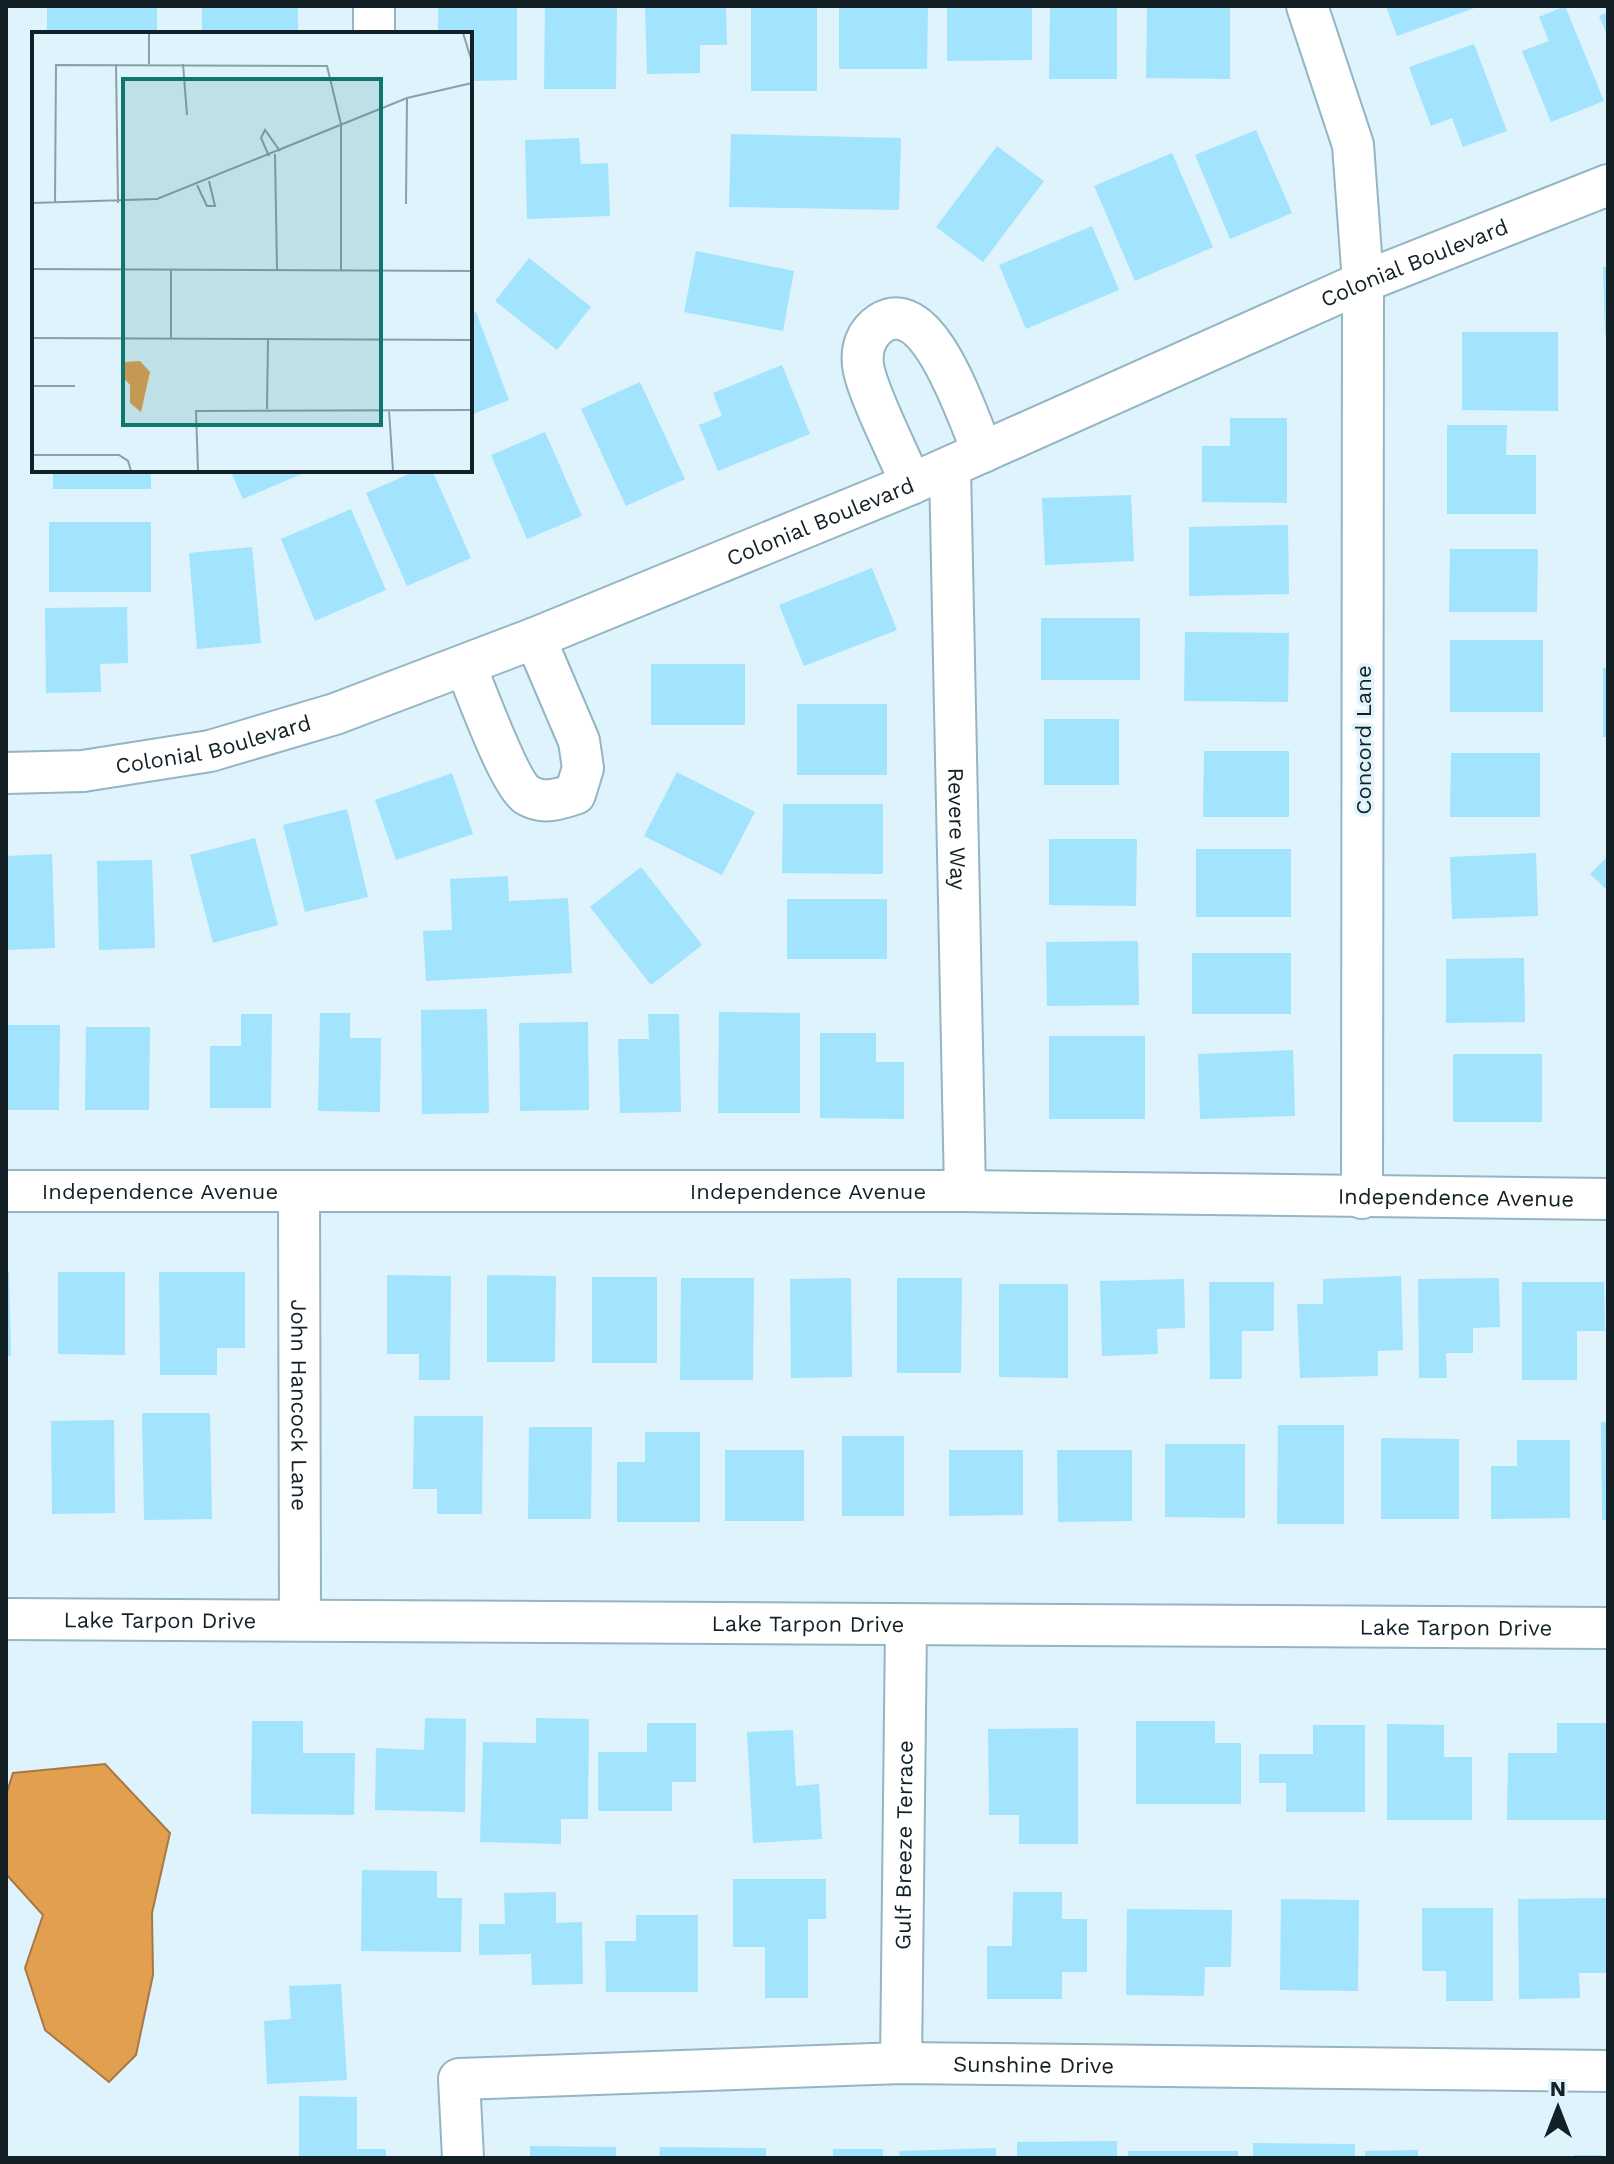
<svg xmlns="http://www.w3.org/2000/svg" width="1614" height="2164" font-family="'Work Sans',sans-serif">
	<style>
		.water { fill: #e39f50; stroke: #a57943; stroke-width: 2 }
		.building { fill: #a2e3fe }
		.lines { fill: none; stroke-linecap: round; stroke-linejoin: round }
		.street-casing { stroke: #94b5c3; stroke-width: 44 }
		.street { stroke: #fff; stroke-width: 40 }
		.labels { text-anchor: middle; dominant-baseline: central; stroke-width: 7; stroke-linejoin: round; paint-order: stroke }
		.street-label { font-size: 22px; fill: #132025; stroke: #def3fc }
		.inset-road { fill: none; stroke: #8d9fa6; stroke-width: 2 }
		.view { fill: #0f766e; fill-opacity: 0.15; stroke: #0f766e; stroke-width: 4 }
		.inset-edge { fill: none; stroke: #132025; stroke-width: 4 }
	</style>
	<rect width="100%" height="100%" fill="#def3fc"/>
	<polygon class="water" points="105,1764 170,1833 152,1913 153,1975 136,2055 109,2082 45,2030 25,1968 43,1915 6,1874 6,1795 13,1773"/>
	<g class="building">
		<rect x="47" y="6" width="110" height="28"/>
		<rect x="202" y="6" width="96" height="28"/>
		<polygon points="438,6 517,6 517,80 470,81 470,34 438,34"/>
		<polygon points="545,6 617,6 616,89 544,89"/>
		<polygon points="645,6 726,6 727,45 700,45 700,73 647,74"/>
		<rect x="751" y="6" width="66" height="85"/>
		<polygon points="839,6 928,6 927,69 839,69"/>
		<polygon points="947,6 1032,6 1032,60 947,61"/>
		<polygon points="1050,6 1117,6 1117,79 1049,79"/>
		<polygon points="1147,6 1230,6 1230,79 1146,78"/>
		<polygon points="1386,6 1480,6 1397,36"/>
		<polygon points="1565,6 1604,101 1551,122 1522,51 1549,41 1539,17"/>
		<polygon points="1608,12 1608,37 1599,16"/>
		<polygon points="1474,44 1507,131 1463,147 1452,118 1431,126 1409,67"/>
		<polygon points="1256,130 1292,213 1230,239 1195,155"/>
		<polygon points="731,134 901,138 899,210 729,207"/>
		<polygon points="579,138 581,164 608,163 610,216 527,219 525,140"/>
		<polygon points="997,146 1044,181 983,262 936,227"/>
		<polygon points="1172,153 1213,247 1135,281 1094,186"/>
		<polygon points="1092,226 1119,290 1026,329 999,265"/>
		<polygon points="696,251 794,271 783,331 684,312"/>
		<polygon points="529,258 591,307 557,350 495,301"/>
		<polygon points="1603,267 1608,267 1608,335 1605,335"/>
		<polygon points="476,312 509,400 470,415 470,314"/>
		<polygon points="1462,332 1558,332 1558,411 1462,410"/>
		<polygon points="782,365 810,434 718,471 699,425 722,416 713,393"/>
		<polygon points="640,382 685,479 626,506 581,409"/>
		<polygon points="1230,418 1287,418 1287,503 1202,502 1202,446 1230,446"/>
		<polygon points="1447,425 1507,425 1506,455 1536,455 1536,514 1447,514"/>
		<polygon points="545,432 582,516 527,539 491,455"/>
		<rect x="53" y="470" width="98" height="19"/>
		<polygon points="230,470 311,470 243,499"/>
		<polygon points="418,470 432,470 471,558 407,586 366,493"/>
		<polygon points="1131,495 1134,561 1045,565 1042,498"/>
		<polygon points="351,509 386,590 315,621 281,539"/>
		<rect x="49" y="522" width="102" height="70"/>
		<polygon points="1288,525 1289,594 1189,596 1189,527"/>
		<polygon points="252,547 261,643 197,649 189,553"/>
		<polygon points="1450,549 1538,549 1537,612 1449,612"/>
		<polygon points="872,568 897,630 804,666 779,605"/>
		<polygon points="127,607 128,663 100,664 101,692 46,693 45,608"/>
		<rect x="1041" y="618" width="99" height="62"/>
		<polygon points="1185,632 1289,633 1288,702 1184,701"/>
		<rect x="1450" y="640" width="93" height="72"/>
		<rect x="651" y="664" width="94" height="61"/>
		<rect x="1603" y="668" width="5" height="69"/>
		<rect x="797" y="704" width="90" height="71"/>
		<rect x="1044" y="719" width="75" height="66"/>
		<polygon points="1204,751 1289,751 1289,817 1203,817"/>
		<polygon points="1451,753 1540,753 1540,817 1450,817"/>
		<polygon points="677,772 755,812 722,875 644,836"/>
		<polygon points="452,773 473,834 396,860 375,800"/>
		<polygon points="783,804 883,804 883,874 782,873"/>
		<polygon points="347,809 368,897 305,912 283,825"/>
		<polygon points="255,838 278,925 213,943 190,855"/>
		<polygon points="1049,839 1137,839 1136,906 1049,905"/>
		<rect x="1196" y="849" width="95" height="68"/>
		<polygon points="1536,853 1538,916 1452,919 1450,857"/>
		<polygon points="52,854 55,948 6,950 6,856"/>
		<polygon points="1608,856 1608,891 1590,874"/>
		<polygon points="152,860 155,948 99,950 97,861"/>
		<polygon points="641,867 702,945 651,985 590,907"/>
		<polygon points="508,876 509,901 568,898 572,973 426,981 423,931 452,930 450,879"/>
		<rect x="787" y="899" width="100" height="60"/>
		<polygon points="1138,941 1139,1005 1047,1006 1046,942"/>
		<rect x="1192" y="953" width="99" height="61"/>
		<polygon points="1524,958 1525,1022 1446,1023 1446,959"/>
		<polygon points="487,1009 489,1113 422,1114 421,1010"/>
		<polygon points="719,1012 800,1013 800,1113 718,1113"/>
		<polygon points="320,1013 350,1013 350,1038 381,1038 380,1112 318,1111"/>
		<polygon points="241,1014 272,1014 271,1108 210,1108 210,1046 241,1046"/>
		<polygon points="648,1014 679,1014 681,1112 620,1113 618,1039 649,1039"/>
		<polygon points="588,1022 589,1110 520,1111 519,1023"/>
		<polygon points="6,1025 60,1025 59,1110 6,1110"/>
		<polygon points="86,1027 150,1027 149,1110 85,1110"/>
		<polygon points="820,1033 876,1033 876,1062 904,1062 904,1119 820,1118"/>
		<rect x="1049" y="1036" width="96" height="83"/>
		<polygon points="1293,1050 1295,1116 1200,1119 1198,1054"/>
		<rect x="1453" y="1054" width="89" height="68"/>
		<polygon points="9,1271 11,1356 6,1356 6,1272"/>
		<polygon points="58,1272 125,1272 125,1355 58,1354"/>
		<polygon points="159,1272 245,1272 245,1348 217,1348 217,1375 160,1375"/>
		<polygon points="387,1275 451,1276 450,1380 419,1380 419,1354 387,1354"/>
		<polygon points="487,1275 556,1276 555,1362 487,1362"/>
		<polygon points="1401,1276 1403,1350 1378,1351 1378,1376 1300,1378 1297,1304 1323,1304 1323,1279"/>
		<rect x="592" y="1277" width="65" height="86"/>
		<polygon points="681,1278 754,1278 753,1380 680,1380"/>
		<polygon points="851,1278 852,1377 791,1378 790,1279"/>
		<polygon points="897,1278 962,1278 961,1373 897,1373"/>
		<polygon points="1499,1278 1500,1327 1473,1328 1473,1353 1446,1353 1447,1378 1419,1378 1418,1279"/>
		<polygon points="1184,1279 1185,1328 1157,1329 1158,1354 1102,1356 1100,1281"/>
		<polygon points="1209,1282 1274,1282 1274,1331 1242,1331 1242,1379 1210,1379"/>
		<polygon points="1522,1282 1604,1282 1605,1331 1577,1331 1577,1380 1522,1380"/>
		<polygon points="999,1284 1068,1284 1068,1378 999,1377"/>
		<polygon points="142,1413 210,1413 212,1519 144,1520"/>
		<polygon points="414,1416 483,1416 482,1514 437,1514 437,1489 413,1489"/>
		<polygon points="114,1420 115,1513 52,1514 51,1421"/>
		<polygon points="1601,1422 1608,1422 1608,1520 1602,1520"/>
		<polygon points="1278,1425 1344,1425 1344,1524 1277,1524"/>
		<polygon points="529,1427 592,1427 591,1519 528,1519"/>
		<polygon points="645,1432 700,1432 700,1522 617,1522 617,1462 645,1462"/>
		<rect x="842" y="1436" width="62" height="80"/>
		<polygon points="1381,1438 1459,1439 1459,1519 1381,1519"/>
		<polygon points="1517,1440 1570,1440 1570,1518 1491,1519 1491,1466 1517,1466"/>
		<polygon points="1165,1444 1245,1444 1245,1518 1165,1517"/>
		<rect x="725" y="1450" width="79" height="71"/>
		<polygon points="949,1450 1023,1450 1023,1515 949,1516"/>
		<polygon points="1057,1450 1132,1450 1132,1521 1058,1522"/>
		<polygon points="425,1718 466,1719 465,1812 375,1810 376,1748 424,1750"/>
		<polygon points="536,1718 589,1719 588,1819 561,1819 561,1844 480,1842 483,1742 536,1743"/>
		<polygon points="252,1721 303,1721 303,1753 355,1753 354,1815 251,1814"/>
		<polygon points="1136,1721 1215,1721 1215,1743 1241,1743 1241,1804 1136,1804"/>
		<polygon points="647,1723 696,1723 696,1782 672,1782 672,1811 598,1811 598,1752 647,1752"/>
		<polygon points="1557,1723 1608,1723 1608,1820 1507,1820 1508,1753 1557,1753"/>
		<polygon points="1387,1724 1444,1725 1444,1757 1472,1757 1472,1820 1387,1820"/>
		<polygon points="1313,1725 1365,1725 1365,1812 1286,1812 1286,1783 1259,1783 1259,1754 1313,1754"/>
		<polygon points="1078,1728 1078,1844 1019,1844 1019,1815 989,1815 988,1729"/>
		<polygon points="793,1730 796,1786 819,1784 822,1839 753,1843 747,1732"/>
		<polygon points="362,1870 437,1871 437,1898 462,1898 461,1952 361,1951"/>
		<polygon points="733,1879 826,1879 826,1919 808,1919 808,1998 765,1998 765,1947 733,1947"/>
		<polygon points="556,1892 556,1923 582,1922 583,1984 532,1985 531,1954 479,1955 479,1924 505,1924 504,1893"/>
		<polygon points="1013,1892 1062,1892 1062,1919 1087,1919 1087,1972 1062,1972 1062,1999 987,1999 987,1946 1012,1946"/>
		<polygon points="1608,1898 1608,1973 1579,1973 1580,1998 1519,1999 1518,1899"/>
		<polygon points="1281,1899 1359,1900 1358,1991 1280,1990"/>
		<polygon points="1422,1908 1493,1908 1493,2001 1446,2001 1446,1971 1422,1971"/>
		<polygon points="1127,1909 1232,1910 1231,1967 1205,1967 1204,1996 1126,1995"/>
		<polygon points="636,1915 698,1915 698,1992 606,1992 605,1941 636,1941"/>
		<polygon points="341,1984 347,2080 267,2084 264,2021 291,2019 289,1986"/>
		<polygon points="299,2096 357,2097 357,2149 386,2149 386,2158 299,2158"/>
		<polygon points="1117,2141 1117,2158 1017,2158 1017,2142"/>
		<polygon points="1253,2143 1355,2144 1355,2158 1253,2158"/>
		<polygon points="530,2146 616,2147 616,2158 530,2158"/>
		<polygon points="660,2147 766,2148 766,2158 659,2158"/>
		<polygon points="996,2148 996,2158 900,2158 899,2151"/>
		<rect x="833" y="2149" width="50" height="9"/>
		<polygon points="1418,2150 1418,2158 1365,2158 1365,2151"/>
		<rect x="1128" y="2151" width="110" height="7"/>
		<rect x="1574" y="2155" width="28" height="3"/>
	</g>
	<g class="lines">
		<defs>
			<g id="street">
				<polyline points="374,6 374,34"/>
				<polyline points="1307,6 1353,145 1363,282 1362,1198"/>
				<path id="s1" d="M950,467L965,1191"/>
				<path d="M911,484C900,456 866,391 863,365C861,348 866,333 881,323C930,293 968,420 983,452"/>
				<path d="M465,665C476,690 509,783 527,795C544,805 558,799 575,794L583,768L579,741L535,638"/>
				<path id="s2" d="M6,773L83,771L210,751L335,714L535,638L911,484L1363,282L1608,185"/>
				<path id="s3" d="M6,1191H965L1608,1199"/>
				<path id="s4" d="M299,1191L300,1619"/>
				<path id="s5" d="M6,1619L1608,1628"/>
				<path id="s6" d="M901,2063L906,1626"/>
				<path id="s7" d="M463,2158L459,2079L901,2063L1608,2071"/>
			</g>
		</defs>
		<use href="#street" class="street-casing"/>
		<use href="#street" class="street"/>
	</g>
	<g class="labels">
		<g class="street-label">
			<text stroke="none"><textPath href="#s2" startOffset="1506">Colonial Boulevard</textPath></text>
			<text stroke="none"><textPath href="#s2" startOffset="858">Colonial Boulevard</textPath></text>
			<text transform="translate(1363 740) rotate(-90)">Concord Lane</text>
			<text stroke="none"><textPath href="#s2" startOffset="210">Colonial Boulevard</textPath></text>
			<text stroke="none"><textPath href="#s1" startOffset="362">Revere Way</textPath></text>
			<text stroke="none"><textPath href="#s3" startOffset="154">Independence Avenue</textPath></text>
			<text stroke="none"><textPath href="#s3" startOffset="802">Independence Avenue</textPath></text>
			<text stroke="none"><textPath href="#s3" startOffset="1450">Independence Avenue</textPath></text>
			<text stroke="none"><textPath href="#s4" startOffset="214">John Hancock Lane</textPath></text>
			<text stroke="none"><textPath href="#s5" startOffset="154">Lake Tarpon Drive</textPath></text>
			<text stroke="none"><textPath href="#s5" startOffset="802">Lake Tarpon Drive</textPath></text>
			<text stroke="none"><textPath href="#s5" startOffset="1450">Lake Tarpon Drive</textPath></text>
			<text stroke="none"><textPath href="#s6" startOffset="218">Gulf Breeze Terrace</textPath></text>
			<text stroke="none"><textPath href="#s7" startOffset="654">Sunshine Drive</textPath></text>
		</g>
	</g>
	<g transform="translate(32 32)">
		<rect width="440" height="440" fill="#def3fc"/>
		<path d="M108,329L118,340L109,380L98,371V353L89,343L93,330Z" fill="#e39f50"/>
		<path class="inset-road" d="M117,1V32M431,1L440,30M84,32L86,171M151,32L155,83M243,122L245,237M237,124L229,106L233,98L248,119M165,153L175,174H183L177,149M0,171L125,167L375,66L440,51M23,171L24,33L295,34L309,92V238M374,172L375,66M0,237L440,239M139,237V306M0,306L440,308M0,354H43M235,377L236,307M357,378L361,439M0,423H87L96,429L99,439M166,439L164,379L440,378"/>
		<path class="view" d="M91,47H349V393H91Z"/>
		<rect width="440" height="440" class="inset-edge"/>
	</g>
	<rect width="1614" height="2164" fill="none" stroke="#132025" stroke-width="16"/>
	<g transform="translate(1558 2108)" stroke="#def3fc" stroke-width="6" paint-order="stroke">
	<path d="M0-6L14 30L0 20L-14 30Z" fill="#132025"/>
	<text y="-12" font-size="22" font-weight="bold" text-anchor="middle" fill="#132025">N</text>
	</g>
</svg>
